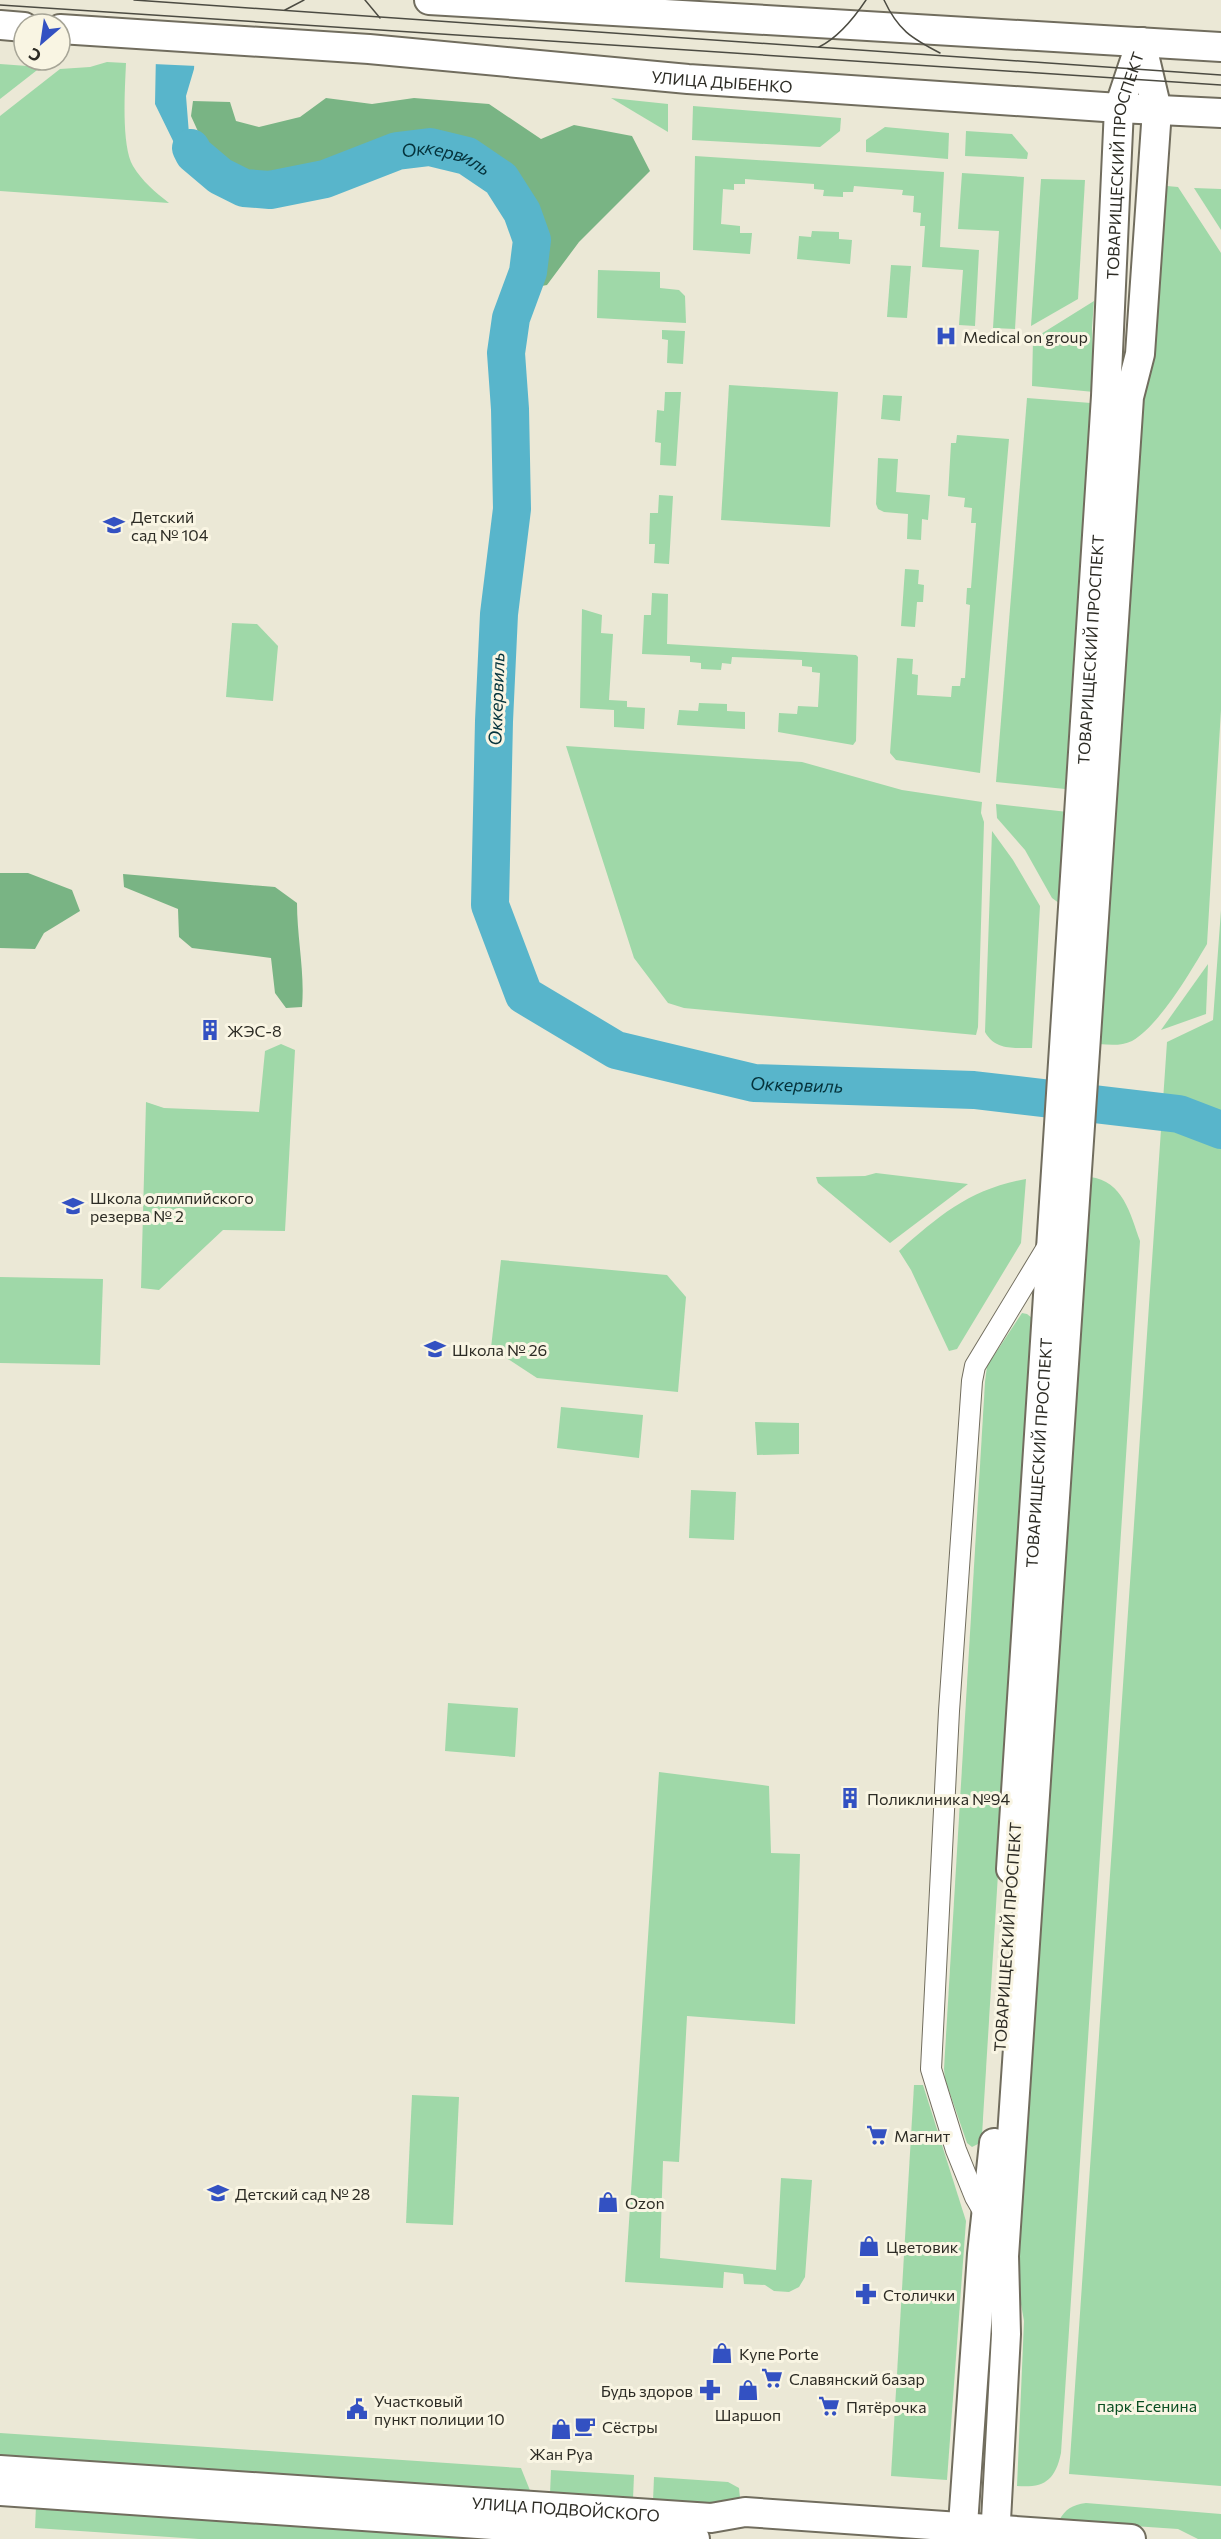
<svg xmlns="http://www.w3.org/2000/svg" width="1221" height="2539" font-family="Commissioner,sans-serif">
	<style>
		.green { fill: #9fd8a8 }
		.forest { fill: #79b484 }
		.water { fill: #58b5cb }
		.pier { fill: #ebe8d6 }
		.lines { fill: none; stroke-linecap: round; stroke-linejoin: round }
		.river { stroke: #58b5cb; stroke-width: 38 }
		.street-casing { stroke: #716d5e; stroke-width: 22 }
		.secondary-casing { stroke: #716d5e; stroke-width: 32 }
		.street { stroke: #fff; stroke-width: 20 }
		.secondary { stroke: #fff; stroke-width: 28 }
		.tram { stroke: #4c4b42; stroke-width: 1.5 }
		.labels { text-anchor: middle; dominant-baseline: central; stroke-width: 6; stroke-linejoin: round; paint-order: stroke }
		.street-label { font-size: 16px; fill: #2d2c25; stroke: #f9f5e3 }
		.poi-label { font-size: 16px; fill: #2d2c25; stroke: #f9f5e3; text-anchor: start }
		.park-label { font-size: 16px; fill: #094e21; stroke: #f9f5e3 }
		.water-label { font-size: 18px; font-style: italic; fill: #04323b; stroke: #f9f5e3 }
	</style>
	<rect width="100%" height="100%" fill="#ebe8d6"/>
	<g class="green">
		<path d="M107,62L126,63C125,87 121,146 133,166C142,181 155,192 169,203L0,191V116L60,69L90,67Z"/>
		<polygon points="0,64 41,67 0,99"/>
		<polygon points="611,98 668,104 668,132"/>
		<polygon points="693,106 841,118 840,131 820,147 692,140"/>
		<polygon points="885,127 949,133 948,159 866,152 866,140"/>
		<polygon points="966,131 1012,134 1028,153 1027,159 965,156"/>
		<polygon points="695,156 944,172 940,247 979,250 975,326 959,325 963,270 922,267 925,226 920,226 921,213 913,212 914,196 902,195 903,190 854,186 853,192 843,192 843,197 823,196 824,190 814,189 814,184 745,179 745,184 734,184 734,190 723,189 721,224 740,226 740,233 752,233 750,254 693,250"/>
		<polygon points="962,173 1024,177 1015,329 993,328 999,231 958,229"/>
		<polygon points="1041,179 1085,180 1078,299 1031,326"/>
		<path d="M1167,186L1178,187L1221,253V710L1207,944C1191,971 1159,1026 1132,1041C1122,1046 1110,1045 1099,1044L1143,392L1154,362Z"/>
		<polygon points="1194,188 1221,189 1221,230"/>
		<polygon points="812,231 839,232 839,239 852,240 850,264 797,259 799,236 811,237"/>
		<polygon points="891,265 911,266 907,318 887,317"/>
		<polygon points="598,270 660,272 660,288 679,290 685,296 686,323 597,318"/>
		<polygon points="1094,301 1092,328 1094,392 1032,386 1033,339"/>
		<polygon points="662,330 685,331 683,364 667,363 668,340 662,339"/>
		<polygon points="729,385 838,392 830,527 721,520"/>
		<polygon points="665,392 681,392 676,466 660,465 661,443 655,442 657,410 664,411"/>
		<polygon points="883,395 902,396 900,421 881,419"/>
		<polygon points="1027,398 1091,403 1065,789 996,782"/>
		<polygon points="957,435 1009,439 980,773 896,760 890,753 897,658 913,659 912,674 918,675 917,695 951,697 952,686 960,686 961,678 965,678 970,605 966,604 967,588 971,588 976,523 971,523 972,508 964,507 965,498 948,496 951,443 956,443"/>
		<polygon points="878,458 898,459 896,492 930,495 928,520 922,519 921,540 907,539 908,514 884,512 878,509 876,504"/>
		<polygon points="659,495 673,496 669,564 654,563 655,544 649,544 650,513 658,513"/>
		<polygon points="905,569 919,570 918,584 924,585 923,602 917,602 915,627 901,626"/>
		<polygon points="652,593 668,594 667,644 856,655 858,657 856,741 853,745 778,732 779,713 797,714 798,706 818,707 820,673 812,672 812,667 802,666 802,660 732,657 731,664 722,663 721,670 701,669 701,663 690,662 690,656 642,654 644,615 651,615"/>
		<polygon points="582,609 602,615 601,633 613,634 609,700 627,701 627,707 645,708 644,729 614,727 614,710 580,708"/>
		<polygon points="232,623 257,624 278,646 273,701 226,697"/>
		<polygon points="699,703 727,704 727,711 745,712 745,729 677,725 679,710 698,711"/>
		<polygon points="566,746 802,762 902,790 982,802 981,813 984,822 978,1027 976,1035 684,1008 668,1003 634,958"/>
		<polygon points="996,804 1068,812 1063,906 1052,898 1025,850 997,818"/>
		<path d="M992,831L1013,860L1040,906L1032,1048C1013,1048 995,1050 985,1032Z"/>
		<polygon points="1221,910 1221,2486 1069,2474 1167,1042 1213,1020"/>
		<polygon points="1208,964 1206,1014 1161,1030"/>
		<polygon points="281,1044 295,1050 285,1231 223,1230 159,1290 141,1288 146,1102 164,1108 259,1112 265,1051"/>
		<polygon points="876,1173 968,1184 890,1243 818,1183 816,1177 865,1176"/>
		<path d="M1090,1177C1123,1181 1130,1213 1140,1241L1061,2453C1055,2481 1044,2488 1017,2486L1024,2321L1016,2276Z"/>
		<path d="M1026,1179L1021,1243L957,1349L949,1351L911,1270L899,1251C940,1215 970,1189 1026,1179Z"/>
		<polygon points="501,1260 667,1275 686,1297 678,1392 537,1378 491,1348"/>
		<polygon points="0,1277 103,1279 100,1365 0,1363"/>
		<polygon points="1022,1313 1027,1314 1032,1318 982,2135 980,2143 972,2147 967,2143 945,2079 944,2069 985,1382 987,1366"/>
		<polygon points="561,1407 643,1415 639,1458 557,1448"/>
		<polygon points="755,1422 799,1423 799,1454 757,1455"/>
		<polygon points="691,1490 736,1492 734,1540 689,1538"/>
		<polygon points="448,1703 518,1708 515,1757 445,1751"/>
		<polygon points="659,1772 769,1786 771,1853 800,1854 795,2024 687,2016 679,2162 663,2161 660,2258 776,2270 781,2178 812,2180 805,2277 799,2287 789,2292 774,2291 765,2285 744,2284 743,2274 724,2272 723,2288 625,2282"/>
		<polygon points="914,2085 923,2085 966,2221 947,2480 891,2476"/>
		<polygon points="412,2095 459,2097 453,2225 406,2223"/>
		<polygon points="0,2433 521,2468 531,2493 0,2457"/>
		<polygon points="551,2470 634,2475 633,2499 550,2494"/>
		<polygon points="654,2477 728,2482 739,2488 740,2498 698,2504 653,2501"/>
		<path d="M1086,2503L1221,2514V2539H1198L1178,2529L1059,2521C1065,2509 1072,2505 1086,2503Z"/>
		<polygon points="36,2506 538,2539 199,2539 35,2528"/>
	</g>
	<g class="forest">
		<polygon points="326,98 372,104 414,98 489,104 541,139 574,125 632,136 650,171 579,242 547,285 531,288 540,247 534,219 510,176 475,150 423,140 337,167 277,182 241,176 206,149 191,116 193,101 230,102 236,121 259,127 300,117"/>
		<polygon points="0,873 28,873 72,890 80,911 44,933 35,949 0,948"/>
		<path d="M123,874L275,887L297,903C297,938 305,973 302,1007L286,1008L275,993L271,958L192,948L179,937L178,909L124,887Z"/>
	</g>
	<polygon class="water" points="157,0 198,0 194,69 186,96 189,134 206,154 233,174 226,186 205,174 178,151 155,104"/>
	<polygon class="pier" points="154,0 201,0 197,66 153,64"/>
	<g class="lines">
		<path class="river" id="s1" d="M191,148L194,154L220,176L244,188L270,190L325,179L397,151L430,147L467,156L501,179L522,212L532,240L528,272L511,318L506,353L510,409L512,509L499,614L494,721L490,905L524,995L616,1050L754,1083L974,1090L1179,1114L1221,1130"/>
		<defs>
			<polyline id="street" points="986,2216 975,2197 956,2150 931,2069 949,1711 972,1381 975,1366 1049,1244"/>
			<g id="secondary">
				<polyline points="429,0 1221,47"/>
				<polyline points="0,25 24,27"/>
				<path id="s2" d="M60,29L369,49L688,79L1119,108L1221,113"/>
				<path id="s3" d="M1011,1869L1106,396L1119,108L1141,42"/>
				<path id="s4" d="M0,2470L711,2518L745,2512L1131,2539"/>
				<polyline points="0,2491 695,2539"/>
				<polyline points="962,2539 982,2254 994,2143"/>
				<polyline points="995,2539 1006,2334 1004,2256 1129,397 1140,354 1157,110 1141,42"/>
			</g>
		</defs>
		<use href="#street" class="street-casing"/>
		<use href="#secondary" class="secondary-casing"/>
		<use href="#street" class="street"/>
		<use href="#secondary" class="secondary"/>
		<g class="tram">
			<polyline points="134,0 1221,75"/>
			<polyline points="365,0 380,18"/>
			<path d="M884,0C898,30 911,38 940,53"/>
			<polyline points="0,5 1221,85"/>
			<polyline points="285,10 304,0"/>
			<path d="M819,47C839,37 854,18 866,0"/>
		</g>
	</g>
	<defs>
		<symbol id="hospital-bare" viewBox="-9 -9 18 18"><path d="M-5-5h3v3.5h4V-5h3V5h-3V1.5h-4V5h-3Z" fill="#3351c2" stroke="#f9f5e3" stroke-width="2.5" paint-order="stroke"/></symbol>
		<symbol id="school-bare" viewBox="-9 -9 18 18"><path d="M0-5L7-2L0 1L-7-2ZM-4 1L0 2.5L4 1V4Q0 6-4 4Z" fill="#3351c2" stroke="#f9f5e3" stroke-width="2.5" paint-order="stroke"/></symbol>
		<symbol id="building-bare" viewBox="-9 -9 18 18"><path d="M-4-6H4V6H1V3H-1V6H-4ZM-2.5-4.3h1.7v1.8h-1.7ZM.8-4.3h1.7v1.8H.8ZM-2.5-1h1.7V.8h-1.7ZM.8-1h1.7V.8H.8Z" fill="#3351c2" stroke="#f9f5e3" stroke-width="2.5" paint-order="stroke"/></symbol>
		<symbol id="supermarket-bare" viewBox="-9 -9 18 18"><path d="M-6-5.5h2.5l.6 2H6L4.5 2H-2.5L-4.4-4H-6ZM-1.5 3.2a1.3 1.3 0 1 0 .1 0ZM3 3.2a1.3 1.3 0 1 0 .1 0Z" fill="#3351c2" stroke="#f9f5e3" stroke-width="2.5" paint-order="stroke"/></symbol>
		<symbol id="shop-bare" viewBox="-9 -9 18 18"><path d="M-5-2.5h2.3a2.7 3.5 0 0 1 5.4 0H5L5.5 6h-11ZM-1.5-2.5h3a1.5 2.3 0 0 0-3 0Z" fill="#3351c2" stroke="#f9f5e3" stroke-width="2.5" paint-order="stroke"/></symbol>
		<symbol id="pharmacy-bare" viewBox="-9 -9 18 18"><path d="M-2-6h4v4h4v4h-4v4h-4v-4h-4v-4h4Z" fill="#3351c2" stroke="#f9f5e3" stroke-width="2.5" paint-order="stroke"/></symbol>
		<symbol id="civic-bare" viewBox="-9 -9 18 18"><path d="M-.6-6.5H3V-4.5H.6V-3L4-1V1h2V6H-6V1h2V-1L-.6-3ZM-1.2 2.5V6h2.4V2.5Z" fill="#3351c2" stroke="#f9f5e3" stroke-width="2.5" paint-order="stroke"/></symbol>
		<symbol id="cafe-bare" viewBox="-9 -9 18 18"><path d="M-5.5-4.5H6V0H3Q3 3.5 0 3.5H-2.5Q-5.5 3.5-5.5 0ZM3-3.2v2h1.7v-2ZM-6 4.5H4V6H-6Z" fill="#3351c2" stroke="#f9f5e3" stroke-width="2.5" paint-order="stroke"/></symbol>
	</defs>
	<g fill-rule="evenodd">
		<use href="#hospital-bare" x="931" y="321" width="30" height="30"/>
		<use href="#school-bare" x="99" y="510" width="30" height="30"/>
		<use href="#building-bare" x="195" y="1015" width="30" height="30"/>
		<use href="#school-bare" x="58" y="1191" width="30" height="30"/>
		<use href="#school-bare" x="420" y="1334" width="30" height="30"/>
		<use href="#building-bare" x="835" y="1783" width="30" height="30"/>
		<use href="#supermarket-bare" x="862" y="2120" width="30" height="30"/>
		<use href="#school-bare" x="203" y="2178" width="30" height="30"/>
		<use href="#shop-bare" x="593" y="2187" width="30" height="30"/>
		<use href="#shop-bare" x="854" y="2231" width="30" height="30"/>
		<use href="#pharmacy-bare" x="851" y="2279" width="30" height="30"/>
		<use href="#shop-bare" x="707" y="2338" width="30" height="30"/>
		<use href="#supermarket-bare" x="757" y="2363" width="30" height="30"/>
		<use href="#pharmacy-bare" x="695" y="2375" width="30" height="30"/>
		<use href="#shop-bare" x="733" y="2375" width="30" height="30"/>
		<use href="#supermarket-bare" x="814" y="2391" width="30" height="30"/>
		<use href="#civic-bare" x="342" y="2394" width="30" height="30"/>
		<use href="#cafe-bare" x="570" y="2411" width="30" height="30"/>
		<use href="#shop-bare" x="546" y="2414" width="30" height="30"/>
	</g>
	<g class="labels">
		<g class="street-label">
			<text stroke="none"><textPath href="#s2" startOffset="664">УЛИЦА ДЫБЕНКО</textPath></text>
			<text stroke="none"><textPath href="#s3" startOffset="1708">ТОВАРИЩЕСКИЙ ПРОСПЕКТ</textPath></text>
			<text stroke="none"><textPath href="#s3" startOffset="1222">ТОВАРИЩЕСКИЙ ПРОСПЕКТ</textPath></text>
			<text stroke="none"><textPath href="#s3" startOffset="417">ТОВАРИЩЕСКИЙ ПРОСПЕКТ</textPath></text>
			<text transform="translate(1007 1937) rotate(-86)">ТОВАРИЩЕСКИЙ ПРОСПЕКТ</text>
			<text stroke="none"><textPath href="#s4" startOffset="567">УЛИЦА ПОДВОЙСКОГО</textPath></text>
		</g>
		<g class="poi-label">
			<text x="963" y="336">Medical on group</text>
			<text x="131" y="516">Детский<tspan x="131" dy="18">сад № 104</tspan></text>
			<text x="227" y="1030">ЖЭС-8</text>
			<text x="90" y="1197">Школа олимпийского<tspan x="90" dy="18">резерва № 2</tspan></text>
			<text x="452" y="1349">Школа № 26</text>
			<text x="867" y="1798">Поликлиника №94</text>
			<text x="894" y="2135">Магнит</text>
			<text x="235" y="2193">Детский сад № 28</text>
			<text x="625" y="2202">Ozon</text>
			<text x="886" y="2246">Цветовик</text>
			<text x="883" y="2294">Столички</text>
			<text x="739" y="2353">Купе Porte</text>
			<text x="789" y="2378">Славянский базар</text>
			<text x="693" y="2390" text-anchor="end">Будь здоров</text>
			<text x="374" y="2400">Участковый<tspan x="374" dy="18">пункт полиции 10</tspan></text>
			<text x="846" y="2406">Пятёрочка</text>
			<text x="748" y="2414" text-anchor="middle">Шаршоп</text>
			<text x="602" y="2426">Сёстры</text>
			<text x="561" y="2453" text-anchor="middle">Жан Руа</text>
		</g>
		<g class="park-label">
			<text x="1147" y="2405">парк Есенина</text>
		</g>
		<g class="water-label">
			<text stroke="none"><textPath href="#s1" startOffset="278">Оккервиль</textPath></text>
			<text transform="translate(496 699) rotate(-88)">Оккервиль</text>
			<text stroke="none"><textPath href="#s1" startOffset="1466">Оккервиль</textPath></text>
		</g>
	</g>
	<g transform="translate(42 42) rotate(209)"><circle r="28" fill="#f9f5e3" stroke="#a7a597" stroke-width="1.5"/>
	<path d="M0-4.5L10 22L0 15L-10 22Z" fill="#3351c2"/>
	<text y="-9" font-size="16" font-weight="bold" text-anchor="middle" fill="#2d2c25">С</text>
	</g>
</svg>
